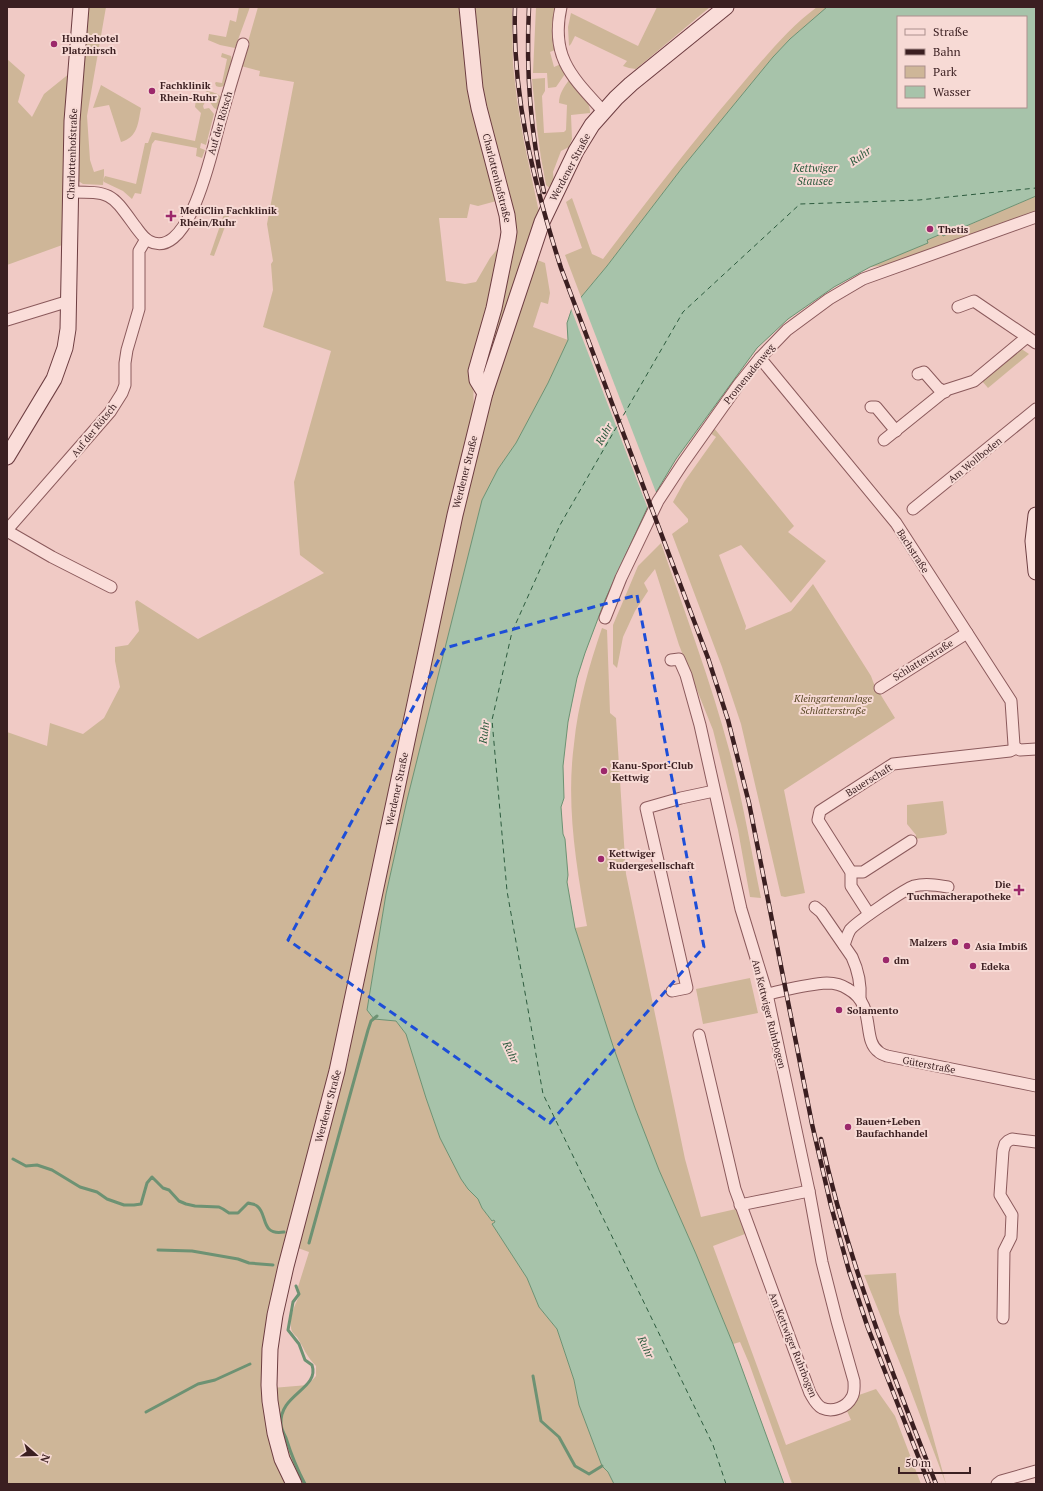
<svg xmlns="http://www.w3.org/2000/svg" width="1043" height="1491" font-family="'PT Serif',serif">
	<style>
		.green { fill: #ceb698 }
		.water { fill: #a7c3aa; stroke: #6d9273; fill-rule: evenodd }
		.pier { fill: #f0cac5 }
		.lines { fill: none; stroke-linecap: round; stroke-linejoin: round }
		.stream { stroke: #6d9273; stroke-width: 3 }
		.ferry { stroke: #2d5b3e; stroke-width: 1; stroke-dasharray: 5 4; stroke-linecap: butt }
		.street-casing { stroke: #8b5a5c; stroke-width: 13 }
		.secondary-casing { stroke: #6d3d41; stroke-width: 17 }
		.street { stroke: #faddd9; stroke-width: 11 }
		.secondary { stroke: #faddd9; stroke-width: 15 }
		.rail-casing { stroke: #3b1f21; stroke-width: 4.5 }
		.rail { stroke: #f7dad5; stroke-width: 3; stroke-dasharray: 9; stroke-linecap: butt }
		.marked { fill: none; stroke: #1d4ed8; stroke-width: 3; stroke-dasharray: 8 5; stroke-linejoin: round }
		.poi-dot { fill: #9c286b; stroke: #f7dad5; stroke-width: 1.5 }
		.labels { text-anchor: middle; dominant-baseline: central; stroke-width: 4; stroke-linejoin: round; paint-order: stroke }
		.poi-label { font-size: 10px; font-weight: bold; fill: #3b1f21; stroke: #f7dad5; text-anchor: start }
		.street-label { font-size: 10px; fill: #3b1f21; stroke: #f7dad5 }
		.park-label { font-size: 10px; font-style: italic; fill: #584725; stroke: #f7dad5 }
		.water-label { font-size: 11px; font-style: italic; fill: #2d5b3e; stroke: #f7dad5 }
	</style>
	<rect width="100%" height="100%" fill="#f0cac5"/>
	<g class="green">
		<polygon points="87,7 106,7 87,116 90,160 94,172 104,169 104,175 103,185 83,184 77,180 76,153"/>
		<polygon points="239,7 250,7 235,48 220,45 208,40 209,34 226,37 230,20 236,22"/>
		<path d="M258,7H464L500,200L478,206L470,204L467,218H439L446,281L465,284L476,282L490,258L503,242L473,375L474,418L340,1047L286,1256L272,1388L308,1385L316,1376V1366C306,1356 304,1348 297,1337C294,1334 291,1332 291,1327C289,1316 296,1303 300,1294L298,1287L309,1252L298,1248L350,1052L348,1047L480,428L535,259L545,263L550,293L548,304L541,302L533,327L568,340L548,383L516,443L498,469L482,500L407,800L386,894L367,1010L376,1019L396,1021L406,1034L426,1098L440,1138L461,1179L468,1189L478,1199L482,1208L492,1221L493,1220L495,1222L492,1224L527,1278L539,1307L557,1329L574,1380L579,1405L602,1466L608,1472L614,1484H7V732L47,746L50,723L83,734L104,718L120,687L115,661V647L128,645L139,631L135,602L137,600L198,639L324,573L300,555L294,482L331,351L263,327L273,290L271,264L273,261L267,224L294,82L259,76L260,71L241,66Z"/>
		<polygon points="470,7 512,7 513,65 517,100 524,142 539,212 486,368 511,232 478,88"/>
		<polygon points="536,7 560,7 555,50 550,52 554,67 561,64 565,74 556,87 548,88 547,73 533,73"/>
		<polygon points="657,7 710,7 636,69 629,68 623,66 627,61 575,36 571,44 569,46 568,27 571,13 638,46"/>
		<path d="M817,7H827L790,39L773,57L682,168L607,266L581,297L565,255L582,248L566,202L572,198L592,254L603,259C647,201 690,145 737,90C762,61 786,30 817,7Z"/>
		<path d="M222,53L231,56L232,61L226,84C223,87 220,88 216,86L215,83L216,82L222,83L227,59L221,57Z"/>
		<polygon points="7,59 25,75 18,102 32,117 44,94 70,73 65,244 7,265"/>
		<path d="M545,78V91L542,96L544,133L564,132L566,130L567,105L559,103C559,94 564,87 569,80C577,89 591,101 590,113L571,115L572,139L569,147L561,151L553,172L554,183L552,190L546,185L541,158L537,129L532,79Z"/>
		<path d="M101,85L141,108C138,123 138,137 121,142L109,105L93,108Z"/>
		<path d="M207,91C212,92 218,93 221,97L218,110L214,108L205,95V93Z"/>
		<polygon points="196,99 205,102 203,106 204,109 209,108 214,114 206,145 201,143 200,148 205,150 202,158 196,156 197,148 155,140 152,144 141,194 135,193 132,199 123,191 104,182 103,180 105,176 136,184 145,143 148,143 152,132 195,141 201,113 195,107"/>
		<polygon points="1036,196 1036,215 898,264 870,267 927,243 926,240 941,234 944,236"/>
		<polygon points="224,214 229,216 214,256 210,255"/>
		<polygon points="1020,348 1029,354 988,388 982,381"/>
		<polygon points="714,428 794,526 788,532 826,561 791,603 741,545 719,555 746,626 745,630 791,611 813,584 871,676 874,684 895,718 784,790 805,893 785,897 781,896 741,724 722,667 672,534 688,522 688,519 673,502 684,482 716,437 710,433"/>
		<path d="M661,543C685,613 711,682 730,753C743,801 751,850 761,898L750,897L738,830L713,730L679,645L655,569L644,583L648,591L635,611L623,637L617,668L613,664V625L638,566Z"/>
		<path d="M602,628L607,630L610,713L616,718L626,874L685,1159L701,1217L736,1209L745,1234L713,1246L786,1445L851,1420L847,1411L855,1404L859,1395L876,1389L895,1416L921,1484H792L749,1363L740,1342L733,1344L696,1254L659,1170L635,1108L613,1046L575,928L587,926C576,866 566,804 574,744C578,704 589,666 602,628Z"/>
		<polygon points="943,801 947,833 944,835 915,839 916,835 907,824 907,805"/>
		<polygon points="750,978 758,1013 703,1024 696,989"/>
		<polygon points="896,1273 899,1313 946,1484 906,1378 864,1275"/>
	</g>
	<path class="water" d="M827,7H1036V196L943,236L942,234H941L927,240L928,243L870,267L834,287L788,319L757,348L676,459L649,504L605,600L585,653L577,678L568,722L563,766L564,798L561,807L563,834L565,839L568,875L567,882L575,928L613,1046L635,1108L659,1170L696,1254L733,1344L784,1484H614L608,1472L602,1466L579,1405L574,1380L557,1329L539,1307L527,1278L492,1224L495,1222L494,1220L492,1221L482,1208L478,1199L468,1189L461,1179L440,1138L426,1098L406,1034L396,1021L374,1019L367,1010L386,894L407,800L482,500L498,469L516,443L548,383L568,340L567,323L572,308L607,266L682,168L773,57L790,39ZM898,17H1026V107H898Z"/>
	<polygon class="pier" points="580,295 657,495 648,509 570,306"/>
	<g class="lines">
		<g class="stream">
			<path d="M13,1159L26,1166L37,1165L52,1170L80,1187L97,1192L107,1199L124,1205H134L141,1204L147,1183L152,1177L163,1188L169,1190L179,1201L186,1204L195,1206L219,1207L223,1209L229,1213H238L248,1203C251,1204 255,1204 257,1206C268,1214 260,1236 284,1232"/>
			<polyline points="309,1243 368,1030 371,1021 377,1016"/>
			<polyline points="158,1250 192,1251 238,1259 249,1263 273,1265"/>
			<path d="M296,1286L299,1294L293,1302L288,1330L299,1344L305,1360L312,1365C320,1389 279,1394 281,1424C281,1428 284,1434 286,1438C291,1454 297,1469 305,1484"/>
			<polyline points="533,1376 541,1421 559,1437 575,1466 589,1474 602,1466"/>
			<polyline points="146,1412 198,1384 215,1380 250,1364"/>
		</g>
		<polyline class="ferry" points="726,1484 713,1445 543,1094 507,891 492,720 512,632 560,525 683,312 800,204 919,200 1036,188"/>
		<defs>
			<g id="street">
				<path d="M561,7C550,57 572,77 603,111"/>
				<path d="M70,192C112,192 111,193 135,226C139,231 143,238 149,241C190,263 213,146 220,122C227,96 235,70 243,44"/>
				<polyline points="958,307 974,301 1036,343"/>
				<polyline points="7,320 69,301"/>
				<polyline points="760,358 896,523 1011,701 1014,745 1016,748 1020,750 1036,749"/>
				<polyline points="918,374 924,372 938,388 945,392"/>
				<polyline points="871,407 876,407 896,431"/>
				<polyline points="884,440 946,390 974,381 1027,337"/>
				<polyline points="913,509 1036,409"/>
				<polyline points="7,530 90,435 110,412 122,393 125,385 125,363 127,350 139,309 139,251 146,239"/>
				<polyline points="7,531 52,557 111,587"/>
				<polyline points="605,618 621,578 658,501 683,463 739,384 760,358 787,330 829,299 863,279 1036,217"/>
				<path d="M671,660L679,659L686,675L700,725L741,909L767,994L809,1191L822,1262L837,1321L854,1381C854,1386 855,1392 852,1397C847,1407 833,1413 822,1408C816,1405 813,1398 810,1393L735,1189L699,1035"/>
				<polyline points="880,688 967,633"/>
				<polyline points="851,872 863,872 911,841"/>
				<path d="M815,907L821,912L852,957C858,970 861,985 860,999"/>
				<polyline points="869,914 851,886 851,872 818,820 820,811 893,764 1010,751 1016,748"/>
				<path d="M844,945C846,940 847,935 850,930C855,923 905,889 914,886C925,883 937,885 948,887"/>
				<polyline points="672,991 687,988 646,808 681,798 714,791"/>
				<path d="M767,994C786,990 807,984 827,983C834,983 842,985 848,989C877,1005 861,1040 879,1052C881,1054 884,1055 887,1056L1036,1086"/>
				<polyline points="740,1205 809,1191"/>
				<polyline points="1003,1318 1004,1251 1011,1237 1012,1215 1000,1195 1003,1151 1005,1144 1008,1141 1012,1139 1036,1142"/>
				<polyline points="997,1484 1001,1481 1036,1471"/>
			</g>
			<g id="secondary">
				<polyline points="467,7 475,88 479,108 507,215 509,232 508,239 494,308 476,371 477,380 485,393"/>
				<polyline points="7,457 54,379 65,348 68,329 72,121 81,7"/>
				<polyline points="1036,515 1033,541 1036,572"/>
				<polyline points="294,1484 282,1459 275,1433 270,1401 269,1385 270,1349 275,1315 286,1266 337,1071 455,515 485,393 542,222 576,151 592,125 616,98 631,84 726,7"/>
			</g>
		</defs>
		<use href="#street" class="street-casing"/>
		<use href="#secondary" class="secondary-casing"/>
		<use href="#street" class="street"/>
		<use href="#secondary" class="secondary"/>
		<defs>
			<g id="rail">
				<path d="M515,7C512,96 534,184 561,268L708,658L728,720L749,803L812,1124L831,1206L849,1271L868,1328L929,1484"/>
				<path d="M529,7C526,68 530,132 544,192"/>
				<path d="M821,1139C847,1258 891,1371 936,1484"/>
			</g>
		</defs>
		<use href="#rail" class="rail-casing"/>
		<use href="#rail" class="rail"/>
	</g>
	<path class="marked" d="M637,595L704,947L550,1123L288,940L445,648Z"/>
	<g class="poi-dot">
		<circle cx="54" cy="44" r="4"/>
		<circle cx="152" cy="91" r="4"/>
		<path d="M169 210h4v4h4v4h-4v4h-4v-4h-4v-4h4z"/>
		<circle cx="930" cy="229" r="4"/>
		<circle cx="604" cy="771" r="4"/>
		<circle cx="601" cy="859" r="4"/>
		<path d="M1017 884h4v4h4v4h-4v4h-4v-4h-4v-4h4z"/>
		<circle cx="955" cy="942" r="4"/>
		<circle cx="967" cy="946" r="4"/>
		<circle cx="886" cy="960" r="4"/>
		<circle cx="973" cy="966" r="4"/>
		<circle cx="839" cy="1010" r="4"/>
		<circle cx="848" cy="1127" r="4"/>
	</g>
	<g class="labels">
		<g class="poi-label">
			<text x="62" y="38">Hundehotel<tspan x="62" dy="12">Platzhirsch</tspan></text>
			<text x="160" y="85">Fachklinik<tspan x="160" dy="12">Rhein-Ruhr</tspan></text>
			<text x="180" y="210">MediClin Fachklinik<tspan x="180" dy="12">Rhein/Ruhr</tspan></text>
			<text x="938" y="229">Thetis</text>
			<text x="612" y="765">Kanu-Sport-Club<tspan x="612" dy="12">Kettwig</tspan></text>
			<text x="609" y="853">Kettwiger<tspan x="609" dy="12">Rudergesellschaft</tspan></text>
			<text x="1011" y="884" text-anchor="end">Die<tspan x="1011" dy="12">Tuchmacherapotheke</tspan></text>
			<text x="947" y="942" text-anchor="end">Malzers</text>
			<text x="975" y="946">Asia Imbiß</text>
			<text x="894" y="960">dm</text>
			<text x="981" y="966">Edeka</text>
			<text x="847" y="1010">Solamento</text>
			<text x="856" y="1121">Bauen+Leben<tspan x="856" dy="12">Baufachhandel</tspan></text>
		</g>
		<g class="street-label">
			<text transform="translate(220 123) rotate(-74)">Auf der Rötsch</text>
			<text transform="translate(72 154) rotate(-88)">Charlottenhofstraße</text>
			<text transform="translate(570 167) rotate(-62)">Werdener Straße</text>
			<text transform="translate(497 178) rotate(76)">Charlottenhofstraße</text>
			<text transform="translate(749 374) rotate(-51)">Promenadenweg</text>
			<text transform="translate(94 430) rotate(-51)">Auf der Rötsch</text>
			<text transform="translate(975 460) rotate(-39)">Am Wollboden</text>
			<text transform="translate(465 472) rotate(-76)">Werdener Straße</text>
			<text transform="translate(913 551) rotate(57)">Bachstraße</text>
			<text transform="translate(923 660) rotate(-32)">Schlatterstraße</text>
			<text transform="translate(869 780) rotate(-32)">Bauerschaft</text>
			<text transform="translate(397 789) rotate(-78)">Werdener Straße</text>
			<text transform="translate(769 1014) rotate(76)">Am Kettwiger Ruhrbogen</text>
			<text transform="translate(929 1065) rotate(11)">Güterstraße</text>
			<text transform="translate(328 1106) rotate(-75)">Werdener Straße</text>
			<text transform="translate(793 1345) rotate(68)">Am Kettwiger Ruhrbogen</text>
		</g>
		<g class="park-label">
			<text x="833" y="698">Kleingartenanlage<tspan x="833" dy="12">Schlatterstraße</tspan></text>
		</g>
		<g class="water-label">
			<text transform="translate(860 156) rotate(-35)">Ruhr</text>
			<text x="815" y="168">Kettwiger<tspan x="815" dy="13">Stausee</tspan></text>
			<text transform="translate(604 434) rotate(-60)">Ruhr</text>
			<text transform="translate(484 732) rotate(-83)">Ruhr</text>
			<text transform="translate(511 1052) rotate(65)">Ruhr</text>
			<text transform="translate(646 1347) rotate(65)">Ruhr</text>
		</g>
	</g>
	<rect width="1043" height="1491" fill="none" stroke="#3b1f21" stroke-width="16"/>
	<rect x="897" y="16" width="130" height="92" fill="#f7dad5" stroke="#ac8f8d"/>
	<rect x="905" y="29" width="20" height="6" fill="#faddd9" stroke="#ac8f8d"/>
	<text x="933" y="36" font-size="12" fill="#3b1f21">Straße</text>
	<rect x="905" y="49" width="20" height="6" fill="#3b1f21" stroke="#ac8f8d"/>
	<text x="933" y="56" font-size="12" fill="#3b1f21">Bahn</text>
	<rect x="905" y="66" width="20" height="12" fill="#ceb698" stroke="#ac8f8d"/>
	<text x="933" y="76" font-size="12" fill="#3b1f21">Park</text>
	<rect x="905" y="86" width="20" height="12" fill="#a7c3aa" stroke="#ac8f8d"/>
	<text x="933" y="96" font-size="12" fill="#3b1f21">Wasser</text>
	<g transform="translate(36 1455) rotate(110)" stroke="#f7dad5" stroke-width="3" paint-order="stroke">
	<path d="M0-3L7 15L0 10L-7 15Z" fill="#3b1f21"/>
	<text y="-6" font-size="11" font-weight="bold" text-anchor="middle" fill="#3b1f21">N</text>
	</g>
	<path d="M899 1467v6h71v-6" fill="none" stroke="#3b1f21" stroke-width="2"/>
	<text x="905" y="1467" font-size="12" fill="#3b1f21" stroke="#f7dad5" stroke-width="3" paint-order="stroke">50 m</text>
</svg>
